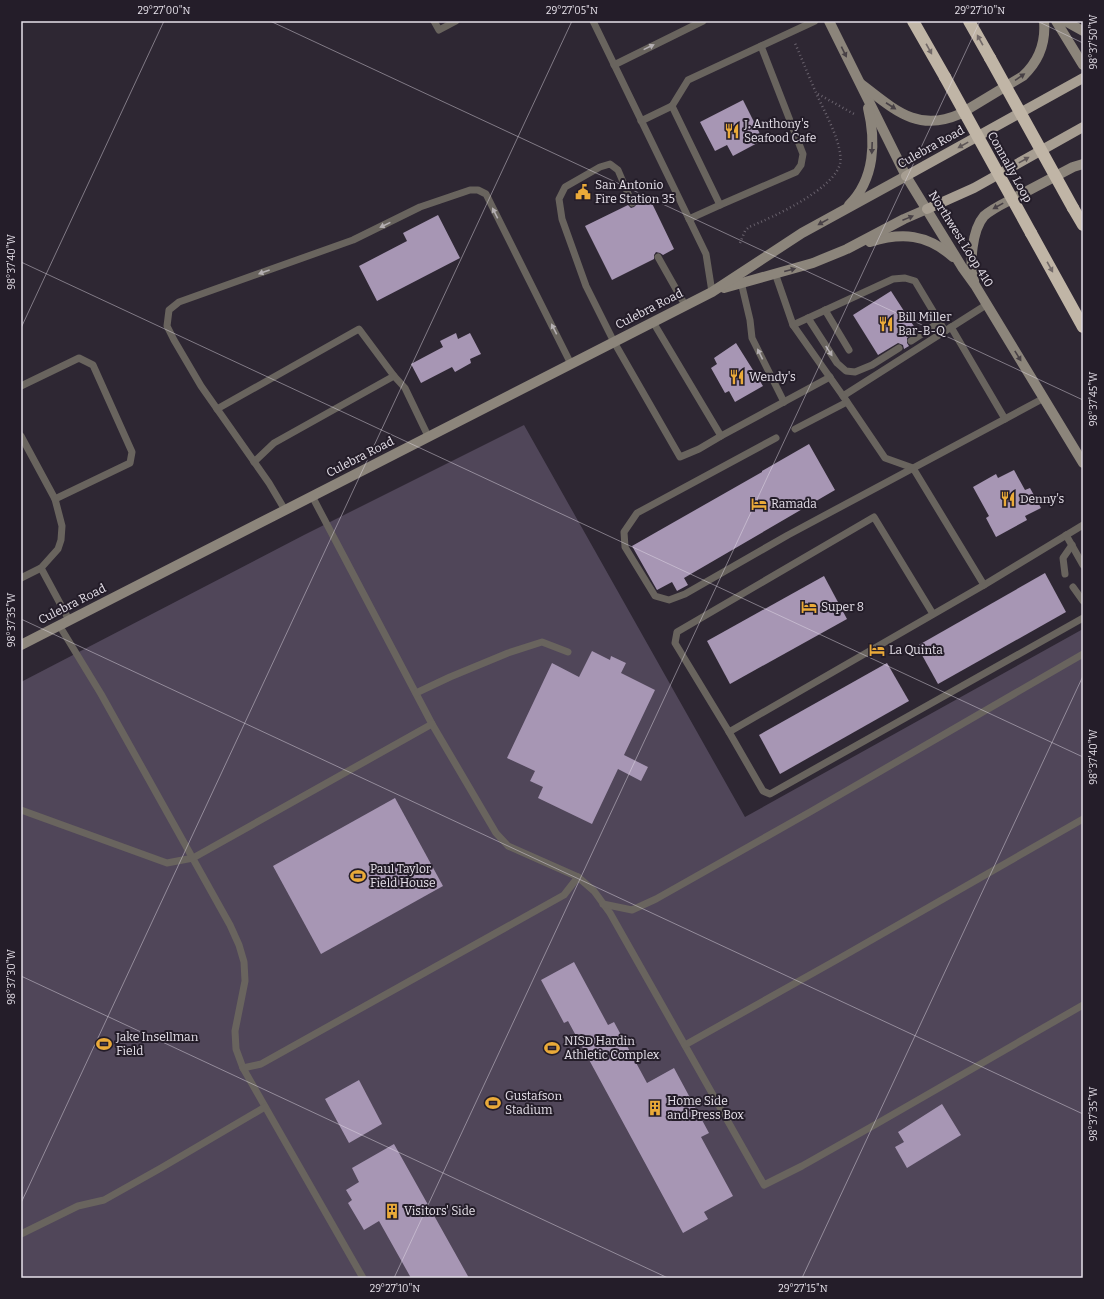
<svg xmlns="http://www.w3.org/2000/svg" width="1104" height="1299" font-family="Bitter,serif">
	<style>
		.green { fill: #504659 }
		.building { fill: #a796b4 }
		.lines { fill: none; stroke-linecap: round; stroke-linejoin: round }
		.path { stroke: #69626d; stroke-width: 2.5; stroke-dasharray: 1 3; stroke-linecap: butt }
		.service { stroke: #69645e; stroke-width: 7 }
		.secondary { stroke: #8c857b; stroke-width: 10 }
		.primary { stroke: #a79e92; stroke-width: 10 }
		.motorway { stroke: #c0b5a6; stroke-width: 12 }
		.motorway-bridge { stroke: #c0b5a6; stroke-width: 12 }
		.oneway { fill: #726968 }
		.oneway2 { fill: #b4afb2 }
		.oneway3 { fill: #484146 }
		.oneway4 { fill: #5f5758 }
		.ticks { fill: none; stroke: #e6e1ea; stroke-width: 1; stroke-opacity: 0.45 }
		.labels { text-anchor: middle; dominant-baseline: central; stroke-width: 4; stroke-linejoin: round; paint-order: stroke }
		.poi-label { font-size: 12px; fill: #e6e1ea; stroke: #241d29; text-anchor: start }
		.street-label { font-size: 12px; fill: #e6e1ea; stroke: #241d29 }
		.neatline { fill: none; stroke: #e6e1ea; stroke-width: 1.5 }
		.ticks-label { font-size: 10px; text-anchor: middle; fill: #e6e1ea }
	</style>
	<rect width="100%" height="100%" fill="#2e2733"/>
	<polygon class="green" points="524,425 745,817 1083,629 1083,1278 21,1278 21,682 304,535"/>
	<g class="building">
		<polygon points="743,100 763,140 733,156 727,145 715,151 700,122"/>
		<polygon points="648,195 674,249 663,255 660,253 656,252 654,255 654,259 612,280 585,226 628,205 631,208 634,207 637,204 637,201"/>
		<polygon points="438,215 460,258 377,301 359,266 407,241 403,233"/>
		<polygon points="891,291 917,331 907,338 907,343 909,346 904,349 903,345 898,343 878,355 853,315"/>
		<polygon points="456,333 458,339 470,333 481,354 470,359 471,363 455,372 452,367 421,383 411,364 443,347 440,341"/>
		<polygon points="736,343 763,386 735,402 729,391 725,393 711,368 717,364 714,358"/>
		<polygon points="809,444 835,490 684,578 688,585 677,591 672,582 657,590 632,546 762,472 762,471"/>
		<polygon points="1014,470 1025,490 1030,488 1041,508 1025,516 1027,520 996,537 986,518 989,516 973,487 996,474 998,478"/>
		<polygon points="1045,573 1066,612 938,684 917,646"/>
		<polygon points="824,576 847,619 730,684 707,641"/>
		<polygon points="592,651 610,660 611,656 626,663 621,673 655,690 624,755 648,767 641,781 618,769 592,824 538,798 543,787 530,781 535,771 507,758 552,663 579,677"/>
		<polygon points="887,663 909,701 780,774 759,735"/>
		<polygon points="395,798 443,886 321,954 273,866"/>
		<polygon points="574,962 608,1025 614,1022 647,1083 674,1068 709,1133 701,1137 733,1196 704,1212 708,1219 683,1233 568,1021 564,1023 541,980"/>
		<polygon points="359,1080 382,1124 349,1143 325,1099"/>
		<polygon points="942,1104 961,1135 907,1168 895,1147 904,1142 898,1132"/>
		<polygon points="394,1144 469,1278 411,1278 379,1221 364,1230 348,1203 352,1200 346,1190 359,1182 352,1168"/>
	</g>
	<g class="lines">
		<g class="path">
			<polyline points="818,94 854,114"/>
			<path d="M740,243L745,231L749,227C773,217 833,190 840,164C844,146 824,111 817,95C809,77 802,59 794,41"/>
		</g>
		<g class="service">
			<polyline points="434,21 439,30 456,21"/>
			<polyline points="593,21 706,254 712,292"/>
			<polyline points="614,65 703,21"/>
			<polyline points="672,106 720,205 689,219"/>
			<polyline points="641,121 672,106 688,80 815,21"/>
			<polyline points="632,203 618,170 610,164 600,167 565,187 559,199 562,219 586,286 614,342 680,457 699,449 721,436"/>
			<polyline points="720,205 796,172 801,165 803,154 761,46"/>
			<polyline points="658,257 685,305"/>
			<polyline points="775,273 793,325 843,396 986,305"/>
			<polyline points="741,282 750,320 752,338 784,402"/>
			<polyline points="825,310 849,350"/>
			<polyline points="808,318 837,363 846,371 855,372 872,365 899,348"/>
			<polyline points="653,322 721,436 830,377"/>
			<polyline points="793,325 893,279 905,278 915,281 945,331"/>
			<polyline points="951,327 1005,419"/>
			<polyline points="911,341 940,322"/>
			<polyline points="21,386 79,358 93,365 132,452 130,463 55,499 62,526 61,540 58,549 41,568 21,578"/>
			<polyline points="843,396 885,458 913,468 984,585 1083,525"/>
			<polyline points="217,409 359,329 394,376 405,388 428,436"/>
			<polyline points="795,429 847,402"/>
			<polyline points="21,436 55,499"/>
			<polyline points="776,438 637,513 624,532 625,547 655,596 669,600 685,594 788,535 1044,398"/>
			<polyline points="254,462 274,443 394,376"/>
			<polyline points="312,496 432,724 496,833 508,846 578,877 594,891 610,913 764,1185 802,1166 878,1123 1083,1005"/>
			<polyline points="285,510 269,483 201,386 174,340 167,326 169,310 179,302 353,240 420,207 470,190 478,190 486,194 571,364"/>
			<polyline points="1066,535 1083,565"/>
			<polyline points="41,568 69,620"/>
			<polyline points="1065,574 1063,558 1072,545"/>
			<polyline points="1073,587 1083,601"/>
			<polyline points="933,614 874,517 677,632 675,643 729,732 984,585"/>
			<polyline points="59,625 101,694 230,925 239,945 244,962 245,981 235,1031 236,1049 243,1068 363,1278"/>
			<polyline points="416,693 450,677 508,653 542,642 568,652"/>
			<polyline points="729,732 763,791 770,794 1083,618"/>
			<polyline points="21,810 167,863 193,858 432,724"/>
			<polyline points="603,904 632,910 656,899 810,812 1083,654"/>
			<polyline points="685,1045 840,958 1083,819"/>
			<polyline points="243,1068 261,1064 564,895 578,877"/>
			<polyline points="21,1234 78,1206 104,1200 161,1168 265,1107"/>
		</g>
		<g class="secondary">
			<polyline points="829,21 906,176 962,267 975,285 1083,463"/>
			<polyline points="1056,21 1083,65"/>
			<polyline points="1065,21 1083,31"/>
			<path d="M861,84C894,109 917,133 960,114L1023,76C1039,61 1046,43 1044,21"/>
			<path d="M849,205C875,179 876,141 868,108"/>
			<path d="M870,242C902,232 927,234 953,257"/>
			<path d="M974,281C969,264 972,230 984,216C993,208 1005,203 1016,197C1035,187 1054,177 1073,167L1083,164"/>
			<polyline points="724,288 813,263 847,249 904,219 927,209"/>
			<polyline points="21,645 712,292 802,233 906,176"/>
		</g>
		<g class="primary">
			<polyline points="906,176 1083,78"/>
			<polyline points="927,209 974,188 1083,127"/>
		</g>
		<g class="motorway">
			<polyline points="913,21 945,77"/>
			<polyline points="969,21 990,58"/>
			<polyline points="1073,208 1083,225"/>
			<polyline points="1031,233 1083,327"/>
		</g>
		<g class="motorway-bridge">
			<polyline points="990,58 1073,208"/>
			<polyline points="945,77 1031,233"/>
		</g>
	</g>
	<defs><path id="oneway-solid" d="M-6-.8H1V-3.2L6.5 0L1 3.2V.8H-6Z"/></defs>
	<g class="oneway">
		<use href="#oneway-solid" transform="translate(980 40) rotate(-119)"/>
		<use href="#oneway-solid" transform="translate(929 49) rotate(61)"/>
		<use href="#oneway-solid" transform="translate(1050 267) rotate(61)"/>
	</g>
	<g class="oneway2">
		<use href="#oneway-solid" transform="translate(649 47) rotate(-26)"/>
		<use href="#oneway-solid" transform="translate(495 213) rotate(-117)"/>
		<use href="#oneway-solid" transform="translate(385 225) rotate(154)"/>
		<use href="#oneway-solid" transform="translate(264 272) rotate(160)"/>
		<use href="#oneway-solid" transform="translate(554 329) rotate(-117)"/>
		<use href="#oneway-solid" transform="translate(829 351) rotate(57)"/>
		<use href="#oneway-solid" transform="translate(760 354) rotate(-116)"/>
	</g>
	<g class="oneway3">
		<use href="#oneway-solid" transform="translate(844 52) rotate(64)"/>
		<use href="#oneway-solid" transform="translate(1020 77) rotate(-34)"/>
		<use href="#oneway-solid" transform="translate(891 106) rotate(33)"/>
		<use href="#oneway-solid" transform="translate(872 148) rotate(92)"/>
		<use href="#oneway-solid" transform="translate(998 206) rotate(151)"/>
		<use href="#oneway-solid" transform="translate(908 218) rotate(-22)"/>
		<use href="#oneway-solid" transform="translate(823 222) rotate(151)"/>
		<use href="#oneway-solid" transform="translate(790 270) rotate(-15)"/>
		<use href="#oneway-solid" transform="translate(1018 356) rotate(58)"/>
	</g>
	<g class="oneway4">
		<use href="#oneway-solid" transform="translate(963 145) rotate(151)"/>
		<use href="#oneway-solid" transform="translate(1024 160) rotate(-29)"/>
	</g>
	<path class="ticks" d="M270,21L1083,400M1037,21L1083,43M21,262L1083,757M21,328L164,21M21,619L1083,1114M21,976L668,1278M21,1203L572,21M394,1278L980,21M802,1278L1083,676"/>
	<defs>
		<symbol id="restaurant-bare" viewBox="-9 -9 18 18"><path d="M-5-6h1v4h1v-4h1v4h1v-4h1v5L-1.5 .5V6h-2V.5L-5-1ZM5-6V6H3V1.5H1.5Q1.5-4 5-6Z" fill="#eaaa39" stroke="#241d29" stroke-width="2.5" paint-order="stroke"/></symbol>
		<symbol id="civic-bare" viewBox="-9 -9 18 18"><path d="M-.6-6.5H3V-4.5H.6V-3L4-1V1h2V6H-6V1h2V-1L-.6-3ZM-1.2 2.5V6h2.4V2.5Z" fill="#eaaa39" stroke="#241d29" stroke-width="2.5" paint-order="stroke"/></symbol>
		<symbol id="hotel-bare" viewBox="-9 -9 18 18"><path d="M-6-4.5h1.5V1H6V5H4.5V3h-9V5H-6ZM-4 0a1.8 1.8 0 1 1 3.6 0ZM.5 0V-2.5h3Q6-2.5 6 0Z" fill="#eaaa39" stroke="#241d29" stroke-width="2.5" paint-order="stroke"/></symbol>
		<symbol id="stadium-bare" viewBox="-9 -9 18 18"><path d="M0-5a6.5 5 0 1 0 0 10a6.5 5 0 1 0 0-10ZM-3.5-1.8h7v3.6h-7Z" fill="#eaaa39" stroke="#241d29" stroke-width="2.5" paint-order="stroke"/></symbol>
		<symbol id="building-bare" viewBox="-9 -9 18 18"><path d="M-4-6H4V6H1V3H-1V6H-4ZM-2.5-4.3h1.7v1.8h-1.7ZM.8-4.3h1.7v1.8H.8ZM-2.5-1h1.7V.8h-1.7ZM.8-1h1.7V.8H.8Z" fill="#eaaa39" stroke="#241d29" stroke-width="2.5" paint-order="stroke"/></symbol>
	</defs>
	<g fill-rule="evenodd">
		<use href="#restaurant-bare" x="721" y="120" width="22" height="22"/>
		<use href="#civic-bare" x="572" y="181" width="22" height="22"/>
		<use href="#restaurant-bare" x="875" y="313" width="22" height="22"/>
		<use href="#restaurant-bare" x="726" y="366" width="22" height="22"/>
		<use href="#restaurant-bare" x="997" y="488" width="22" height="22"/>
		<use href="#hotel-bare" x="748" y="493" width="22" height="22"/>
		<use href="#hotel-bare" x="798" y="596" width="22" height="22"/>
		<use href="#hotel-bare" x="866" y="639" width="22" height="22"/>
		<use href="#stadium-bare" x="347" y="865" width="22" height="22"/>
		<use href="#stadium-bare" x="93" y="1033" width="22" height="22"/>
		<use href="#stadium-bare" x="541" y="1037" width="22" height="22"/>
		<use href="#stadium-bare" x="482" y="1092" width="22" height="22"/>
		<use href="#building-bare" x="644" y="1097" width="22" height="22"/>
		<use href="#building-bare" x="381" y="1200" width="22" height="22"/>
	</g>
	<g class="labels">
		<g class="poi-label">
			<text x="744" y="124">J. Anthony's<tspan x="744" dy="14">Seafood Cafe</tspan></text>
			<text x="595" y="185">San Antonio<tspan x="595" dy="14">Fire Station 35</tspan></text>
			<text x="898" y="317">Bill Miller<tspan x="898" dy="14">Bar-B-Q</tspan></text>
			<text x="749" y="377">Wendy's</text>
			<text x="1020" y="499">Denny's</text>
			<text x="771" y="504">Ramada</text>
			<text x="821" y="607">Super 8</text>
			<text x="889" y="650">La Quinta</text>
			<text x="370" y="869">Paul Taylor<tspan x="370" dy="14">Field House</tspan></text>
			<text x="116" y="1037">Jake Insellman<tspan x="116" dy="14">Field</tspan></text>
			<text x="564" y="1041">NISD Hardin<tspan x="564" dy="14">Athletic Complex</tspan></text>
			<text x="505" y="1096">Gustafson<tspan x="505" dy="14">Stadium</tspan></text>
			<text x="667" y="1101">Home Side<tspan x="667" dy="14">and Press Box</tspan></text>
			<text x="404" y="1211">Visitors' Side</text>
		</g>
		<g class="street-label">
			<text transform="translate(931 147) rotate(-29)">Culebra Road</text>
			<text transform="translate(1010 167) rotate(61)">Connally Loop</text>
			<text transform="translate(961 239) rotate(58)">Northwest Loop 410</text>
			<text transform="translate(649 309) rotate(-27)">Culebra Road</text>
			<text transform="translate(360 457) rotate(-27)">Culebra Road</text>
			<text transform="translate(72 604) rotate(-27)">Culebra Road</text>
		</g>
	</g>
	<rect width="1104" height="1299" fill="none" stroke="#241d29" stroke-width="44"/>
	<rect x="22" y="22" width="1060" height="1255" class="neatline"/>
	<g class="ticks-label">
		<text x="164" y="14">29°27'00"N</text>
		<text x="572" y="14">29°27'05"N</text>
		<text x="980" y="14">29°27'10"N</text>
		<text transform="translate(1093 42) rotate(-90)" y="4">98°37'50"W</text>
		<text transform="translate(11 262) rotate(-90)" y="4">98°37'40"W</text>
		<text transform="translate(1093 399) rotate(-90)" y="4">98°37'45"W</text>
		<text transform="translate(11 620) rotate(-90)" y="4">98°37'35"W</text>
		<text transform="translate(1093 757) rotate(-90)" y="4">98°37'40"W</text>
		<text transform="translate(11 977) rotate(-90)" y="4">98°37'30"W</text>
		<text transform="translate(1093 1114) rotate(-90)" y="4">98°37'35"W</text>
		<text x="395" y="1292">29°27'10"N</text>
		<text x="803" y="1292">29°27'15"N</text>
	</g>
</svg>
